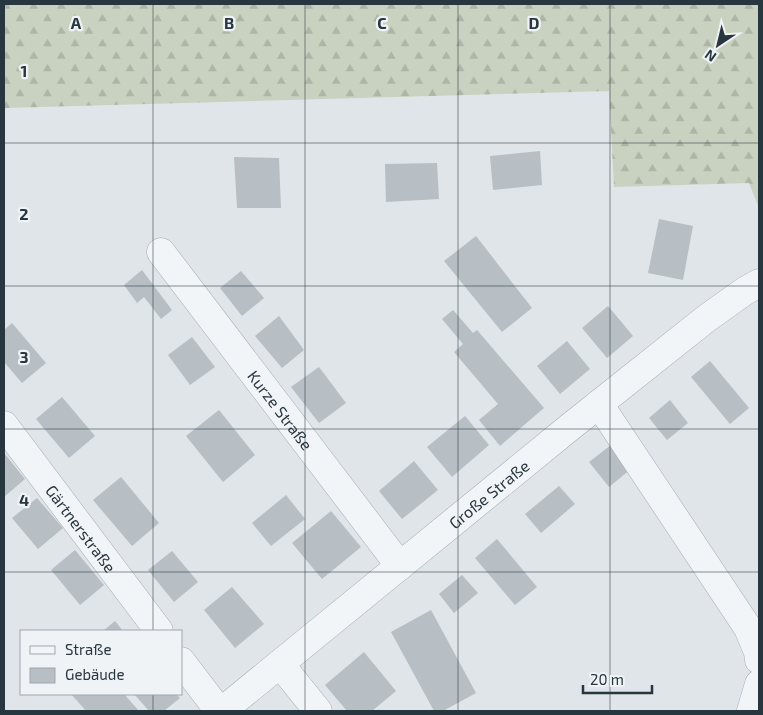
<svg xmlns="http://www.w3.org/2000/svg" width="763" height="715" font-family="'Exo 2',sans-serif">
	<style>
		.forest { fill: url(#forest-firs) }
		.building { fill: #b7bfc5 }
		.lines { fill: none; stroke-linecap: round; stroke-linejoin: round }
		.minor-casing { stroke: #a4adb2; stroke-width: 29 }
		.minor { stroke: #f2f5f7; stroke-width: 28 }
		.grid { fill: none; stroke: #28363f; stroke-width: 1; stroke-opacity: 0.55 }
		.labels { text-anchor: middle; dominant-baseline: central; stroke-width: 4.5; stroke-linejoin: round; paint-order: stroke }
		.street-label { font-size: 16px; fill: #28363f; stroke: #eff3f6 }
		.grid-label { font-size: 16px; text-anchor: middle; font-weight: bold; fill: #28363f; stroke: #eff3f6; stroke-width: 4.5; stroke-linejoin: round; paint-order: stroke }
	</style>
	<defs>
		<pattern id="forest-firs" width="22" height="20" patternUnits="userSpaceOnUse" patternTransform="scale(1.25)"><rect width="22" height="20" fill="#c9d2c0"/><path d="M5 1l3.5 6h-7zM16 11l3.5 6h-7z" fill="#adb5a6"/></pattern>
	</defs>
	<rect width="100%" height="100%" fill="#dfe5e8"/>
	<polygon class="forest" points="4,4 759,4 759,208 749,183 614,187 609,91 4,108"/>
	<g class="building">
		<polygon points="540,151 542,185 493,190 490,156"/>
		<polygon points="234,157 279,158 281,208 237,208"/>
		<polygon points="437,163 439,199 386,202 385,164"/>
		<polygon points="659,219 693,226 683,280 648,273"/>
		<polygon points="476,236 532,308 502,332 444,261"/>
		<polygon points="142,270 172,310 161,319 144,297 137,303 124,285"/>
		<polygon points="241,271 264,298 242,316 220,288"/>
		<polygon points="608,306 633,336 607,358 582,328"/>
		<polygon points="453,310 473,333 477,330 544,408 500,446 479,420 498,404 454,352 463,344 442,319"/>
		<polygon points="279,316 304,350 282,368 255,336"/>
		<polygon points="12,323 46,363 22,383 4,362 4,330"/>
		<polygon points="192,337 215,367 190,385 168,355"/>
		<polygon points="567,341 590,369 560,394 537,366"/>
		<polygon points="710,361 749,408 730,424 691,377"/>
		<polygon points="319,367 346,403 319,423 291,387"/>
		<polygon points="62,397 95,436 69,458 36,419"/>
		<polygon points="670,400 688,423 667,440 649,418"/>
		<polygon points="219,410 255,455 223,482 186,436"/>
		<polygon points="465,416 489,445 452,477 427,447"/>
		<polygon points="611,445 631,469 609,487 589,462"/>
		<polygon points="4,453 25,479 4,497"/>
		<polygon points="414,461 438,490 402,519 379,491"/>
		<polygon points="121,477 159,523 132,546 93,500"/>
		<polygon points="559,486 575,504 541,533 525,514"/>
		<polygon points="286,495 305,519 271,546 252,523"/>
		<polygon points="37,498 63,528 38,549 12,518"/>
		<polygon points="331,511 361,547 322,579 292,543"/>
		<polygon points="497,539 537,587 515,605 475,558"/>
		<polygon points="75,550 104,585 80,605 51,570"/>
		<polygon points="172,551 198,582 174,602 148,570"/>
		<polygon points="462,575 478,593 454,613 439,594"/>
		<polygon points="232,587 264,624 235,648 204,610"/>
		<polygon points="431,610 476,693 443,711 434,711 391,632"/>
		<polygon points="115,621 123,631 103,631"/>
		<polygon points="364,652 396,691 372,711 347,711 325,685"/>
		<polygon points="71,694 124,694 139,711 86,711"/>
		<polygon points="134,694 176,694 180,698 164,711 149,711"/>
	</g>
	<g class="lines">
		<defs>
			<g id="minor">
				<path id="s1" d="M161,252L400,566"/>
				<polyline points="599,404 748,628 758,652 759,660"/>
				<path id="s2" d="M4,425L159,631"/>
				<polyline points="181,661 219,711"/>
				<polyline points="280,664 318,711"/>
				<path id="s3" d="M222,711L570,427L707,318L745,291L759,283"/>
				<polyline points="751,711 759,684"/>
			</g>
		</defs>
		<use href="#minor" class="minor-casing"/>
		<use href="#minor" class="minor"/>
	</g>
	<path class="grid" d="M153,4V631M305,4V711M458,4V711M610,4V711M4,143H759M4,286H759M4,429H759M4,572H759M153,694V711"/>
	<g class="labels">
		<g class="street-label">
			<text stroke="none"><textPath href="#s1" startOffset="198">Kurze Straße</textPath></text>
			<text stroke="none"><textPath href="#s3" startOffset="344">Große Straße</textPath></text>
			<text stroke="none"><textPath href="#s2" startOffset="129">Gärtnerstraße</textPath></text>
		</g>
	</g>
	<g class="grid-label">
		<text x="76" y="29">A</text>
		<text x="229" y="29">B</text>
		<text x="382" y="29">C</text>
		<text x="534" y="29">D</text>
		<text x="24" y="77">1</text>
		<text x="24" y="220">2</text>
		<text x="24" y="363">3</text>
		<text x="24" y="506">4</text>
	</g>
	<rect width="763" height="715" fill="none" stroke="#28363f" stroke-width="10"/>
	<rect x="20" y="630" width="162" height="65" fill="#eff3f6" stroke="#9fa7ad"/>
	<rect x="30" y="646" width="25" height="8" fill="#f2f5f7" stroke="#9fa7ad"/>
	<text x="65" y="655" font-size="15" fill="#28363f">Straße</text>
	<rect x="30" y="668" width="25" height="15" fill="#b7bfc5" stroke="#9fa7ad"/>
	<text x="65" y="680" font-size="15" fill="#28363f">Gebäude</text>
	<g transform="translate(718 45) rotate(215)" stroke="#eff3f6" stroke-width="4" paint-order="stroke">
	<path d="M0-4L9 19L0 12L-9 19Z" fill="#28363f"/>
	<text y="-8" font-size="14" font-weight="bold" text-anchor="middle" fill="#28363f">N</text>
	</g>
	<path d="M583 685v8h69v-8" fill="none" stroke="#28363f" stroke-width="2.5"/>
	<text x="590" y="685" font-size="15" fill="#28363f" stroke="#eff3f6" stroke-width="4" paint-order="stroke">20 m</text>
</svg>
